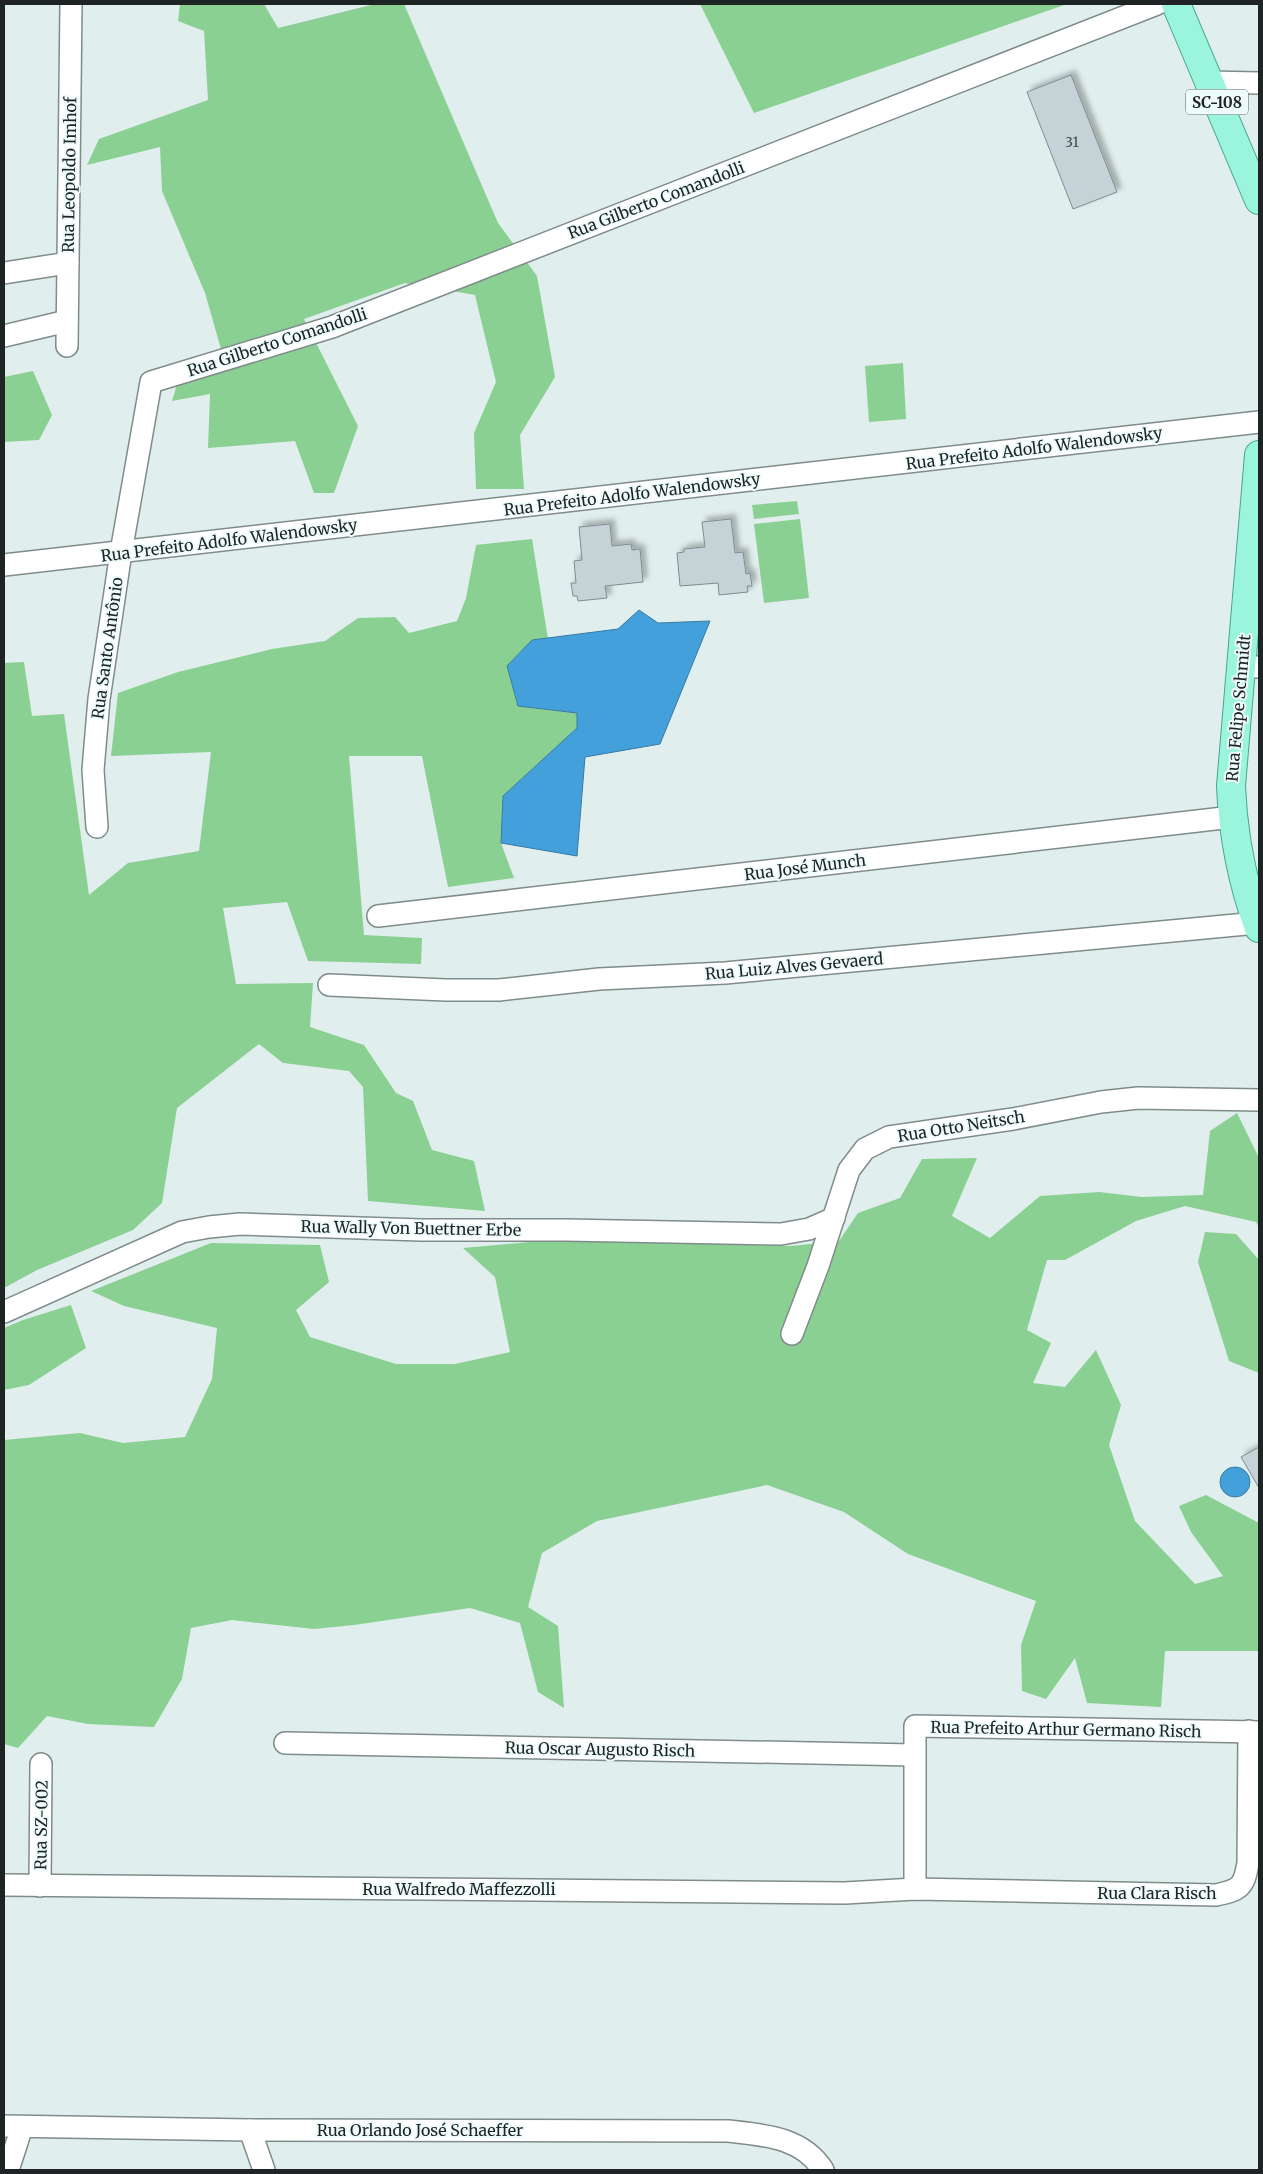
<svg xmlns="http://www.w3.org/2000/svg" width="1263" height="2174" font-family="Merriweather,serif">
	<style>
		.green { fill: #8ad093 }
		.water { fill: #44a0da; stroke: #397aa3 }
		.building { fill: #c5d2d6; stroke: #808c90; filter: url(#shadow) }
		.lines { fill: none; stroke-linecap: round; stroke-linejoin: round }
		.street-casing { stroke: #7f8c8b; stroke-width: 24 }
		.primary-casing { stroke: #44a88c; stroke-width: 30 }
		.street { stroke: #fff; stroke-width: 21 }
		.primary { stroke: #9bf5dc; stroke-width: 28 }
		.labels { text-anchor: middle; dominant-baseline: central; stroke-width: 4; stroke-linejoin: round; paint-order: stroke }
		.number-label { font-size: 14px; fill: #484f50 }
		.shield { fill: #edfbfb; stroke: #5c6464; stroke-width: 1 }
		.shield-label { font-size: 15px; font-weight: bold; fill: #1e2323 }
		.street-label { font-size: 16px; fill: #1e2323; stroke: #edfbfb }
	</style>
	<defs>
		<filter id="shadow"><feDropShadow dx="4.5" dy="-4.5" stdDeviation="2.5" flood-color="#0004"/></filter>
	</defs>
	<rect width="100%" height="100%" fill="#e0eeed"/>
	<g class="green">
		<polygon points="180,4 264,4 278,28 375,4 404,4 498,223 537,276 555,377 520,435 524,489 476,489 474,433 496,382 475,295 405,283 304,319 358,426 334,493 314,493 295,441 208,448 210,394 172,401 177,384 227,370 205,293 162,191 160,147 87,165 99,139 208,100 204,31 178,21"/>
		<polygon points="700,4 1067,4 754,113"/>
		<polygon points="903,363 906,419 869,422 865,366"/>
		<polygon points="33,371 52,415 39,440 4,442 4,377"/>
		<polygon points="797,501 799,514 754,519 752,505"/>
		<polygon points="800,519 809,598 764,603 754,524"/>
		<polygon points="532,539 548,639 532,640 507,666 518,706 577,713 577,728 503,796 501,843 514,878 448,887 422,756 349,756 364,935 422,938 421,964 308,961 287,902 223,908 236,984 313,983 310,1027 364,1045 396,1093 413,1101 432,1150 474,1161 485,1211 368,1201 363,1087 349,1071 283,1063 259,1044 177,1108 162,1203 133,1230 37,1270 4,1288 4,663 24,662 32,716 64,714 89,895 128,863 199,851 211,752 111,756 118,693 178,672 272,649 325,641 358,618 395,617 409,633 457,621 466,598 476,545"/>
		<polygon points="1237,1113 1259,1158 1259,1227 1256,1222 1185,1206 1136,1221 1065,1260 1047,1260 1027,1330 1051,1343 1033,1383 1065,1387 1096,1350 1121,1405 1109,1445 1135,1521 1195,1584 1223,1576 1191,1532 1179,1506 1206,1495 1259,1523 1259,1651 1165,1651 1161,1707 1087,1703 1075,1658 1046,1699 1022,1691 1021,1645 1036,1601 908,1554 844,1512 767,1485 597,1521 542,1553 528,1607 558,1626 564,1708 538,1692 520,1623 470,1608 354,1625 314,1629 232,1620 191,1628 182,1679 154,1727 88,1724 47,1716 18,1748 4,1744 4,1440 80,1433 123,1443 185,1437 212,1379 217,1328 124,1306 91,1291 211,1243 320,1245 329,1282 296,1310 310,1337 396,1364 455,1364 510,1352 495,1277 463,1248 552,1240 791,1246 839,1241 858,1213 900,1198 922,1159 977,1158 952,1216 990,1238 1040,1196 1099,1192 1142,1197 1203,1195 1210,1131"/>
		<polygon points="1205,1232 1236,1234 1259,1260 1259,1373 1229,1361 1198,1262"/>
		<polygon points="71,1305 86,1348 29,1385 4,1390 4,1328 23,1320"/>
	</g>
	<g class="water">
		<polygon points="639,610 658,623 710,621 660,744 585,757 577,856 501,843 503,796 577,728 577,713 518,706 507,666 532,640 618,629"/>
		<circle cx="1235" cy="1482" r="15"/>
	</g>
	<g class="building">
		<polygon points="1071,75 1117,192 1073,209 1027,92"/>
		<polygon points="731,519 735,553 743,552 746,574 750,573 752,586 747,586 748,592 719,595 718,583 680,586 677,553 684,552 684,549 705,547 702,522"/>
		<polygon points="610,524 612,546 631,544 632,550 640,549 643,582 605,586 607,598 578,601 577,596 573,596 571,583 576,583 574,561 582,560 579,527"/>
		<polygon points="1259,1447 1259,1488 1241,1457"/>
	</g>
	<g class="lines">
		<defs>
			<g id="street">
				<polyline points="1208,82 1259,83"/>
				<polyline points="4,273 68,263"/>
				<polyline points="4,336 67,321"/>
				<polyline points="67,346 71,4"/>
				<polyline points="4,565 1259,422"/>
				<polyline points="1241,667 1259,667"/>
				<polyline points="97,827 93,770 99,699 121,552 151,382 332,327 1157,4"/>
				<polyline points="378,916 1232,817"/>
				<polyline points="329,985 446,990 499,990 599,979 725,973 1257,923"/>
				<polyline points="4,1312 182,1232 209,1227 240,1224 421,1230 566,1230 781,1234 809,1229 834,1218"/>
				<polyline points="792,1334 818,1266 849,1170 865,1149 889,1137 1013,1119 1101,1102 1138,1098 1259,1100"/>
				<polyline points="285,1743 914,1755"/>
				<path d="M4,1885L845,1893L915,1889L1216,1895C1240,1890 1244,1887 1248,1863L1249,1731"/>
				<polyline points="40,1886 41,1764"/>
				<polyline points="915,1889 915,1726 1259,1732"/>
				<path d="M4,2126L250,2130L728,2131C764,2135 802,2137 823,2170"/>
				<polyline points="250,2130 264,2170"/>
				<polyline points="8,2170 22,2127"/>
			</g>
			<g id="primary">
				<polyline points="1176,4 1259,200"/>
				<path d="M1259,455L1231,786C1233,835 1242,882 1259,928"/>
			</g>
		</defs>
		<use href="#street" class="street-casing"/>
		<use href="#primary" class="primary-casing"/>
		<use href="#street" class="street"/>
		<use href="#primary" class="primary"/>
	</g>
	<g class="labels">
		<g class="number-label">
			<text x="1072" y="142">31</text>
		</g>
		<rect class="shield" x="1186" y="89.5" width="62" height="25" rx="4"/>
		<g class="shield-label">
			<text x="1217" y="102">SC-108</text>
		</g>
		<g class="street-label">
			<text transform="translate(69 175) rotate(-89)">Rua Leopoldo Imhof</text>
			<text transform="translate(656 200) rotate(-21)">Rua Gilberto Comandolli</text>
			<text transform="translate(277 342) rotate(-18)">Rua Gilberto Comandolli</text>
			<text transform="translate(1034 448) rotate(-7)">Rua Prefeito Adolfo Walendowsky</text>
			<text transform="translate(632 494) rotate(-7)">Rua Prefeito Adolfo Walendowsky</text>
			<text transform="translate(229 540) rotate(-7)">Rua Prefeito Adolfo Walendowsky</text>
			<text transform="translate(107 648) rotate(-82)">Rua Santo Antônio</text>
			<text transform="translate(1238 708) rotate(-85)">Rua Felipe Schmidt</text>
			<text transform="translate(805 867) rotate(-7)">Rua José Munch</text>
			<text transform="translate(794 966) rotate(-5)">Rua Luiz Alves Gevaerd</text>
			<text transform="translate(961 1126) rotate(-9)">Rua Otto Neitsch</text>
			<text transform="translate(411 1228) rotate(1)">Rua Wally Von Buettner Erbe</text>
			<text transform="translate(1066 1729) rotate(1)">Rua Prefeito Arthur Germano Risch</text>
			<text transform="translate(600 1749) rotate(1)">Rua Oscar Augusto Risch</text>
			<text transform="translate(41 1825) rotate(-89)">Rua SZ-002</text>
			<text x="459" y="1889">Rua Walfredo Maffezzolli</text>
			<text x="1157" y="1893">Rua Clara Risch</text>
			<text x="420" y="2130">Rua Orlando José Schaeffer</text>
		</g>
	</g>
	<rect width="1263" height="2174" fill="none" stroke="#1e2323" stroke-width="10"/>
</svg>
